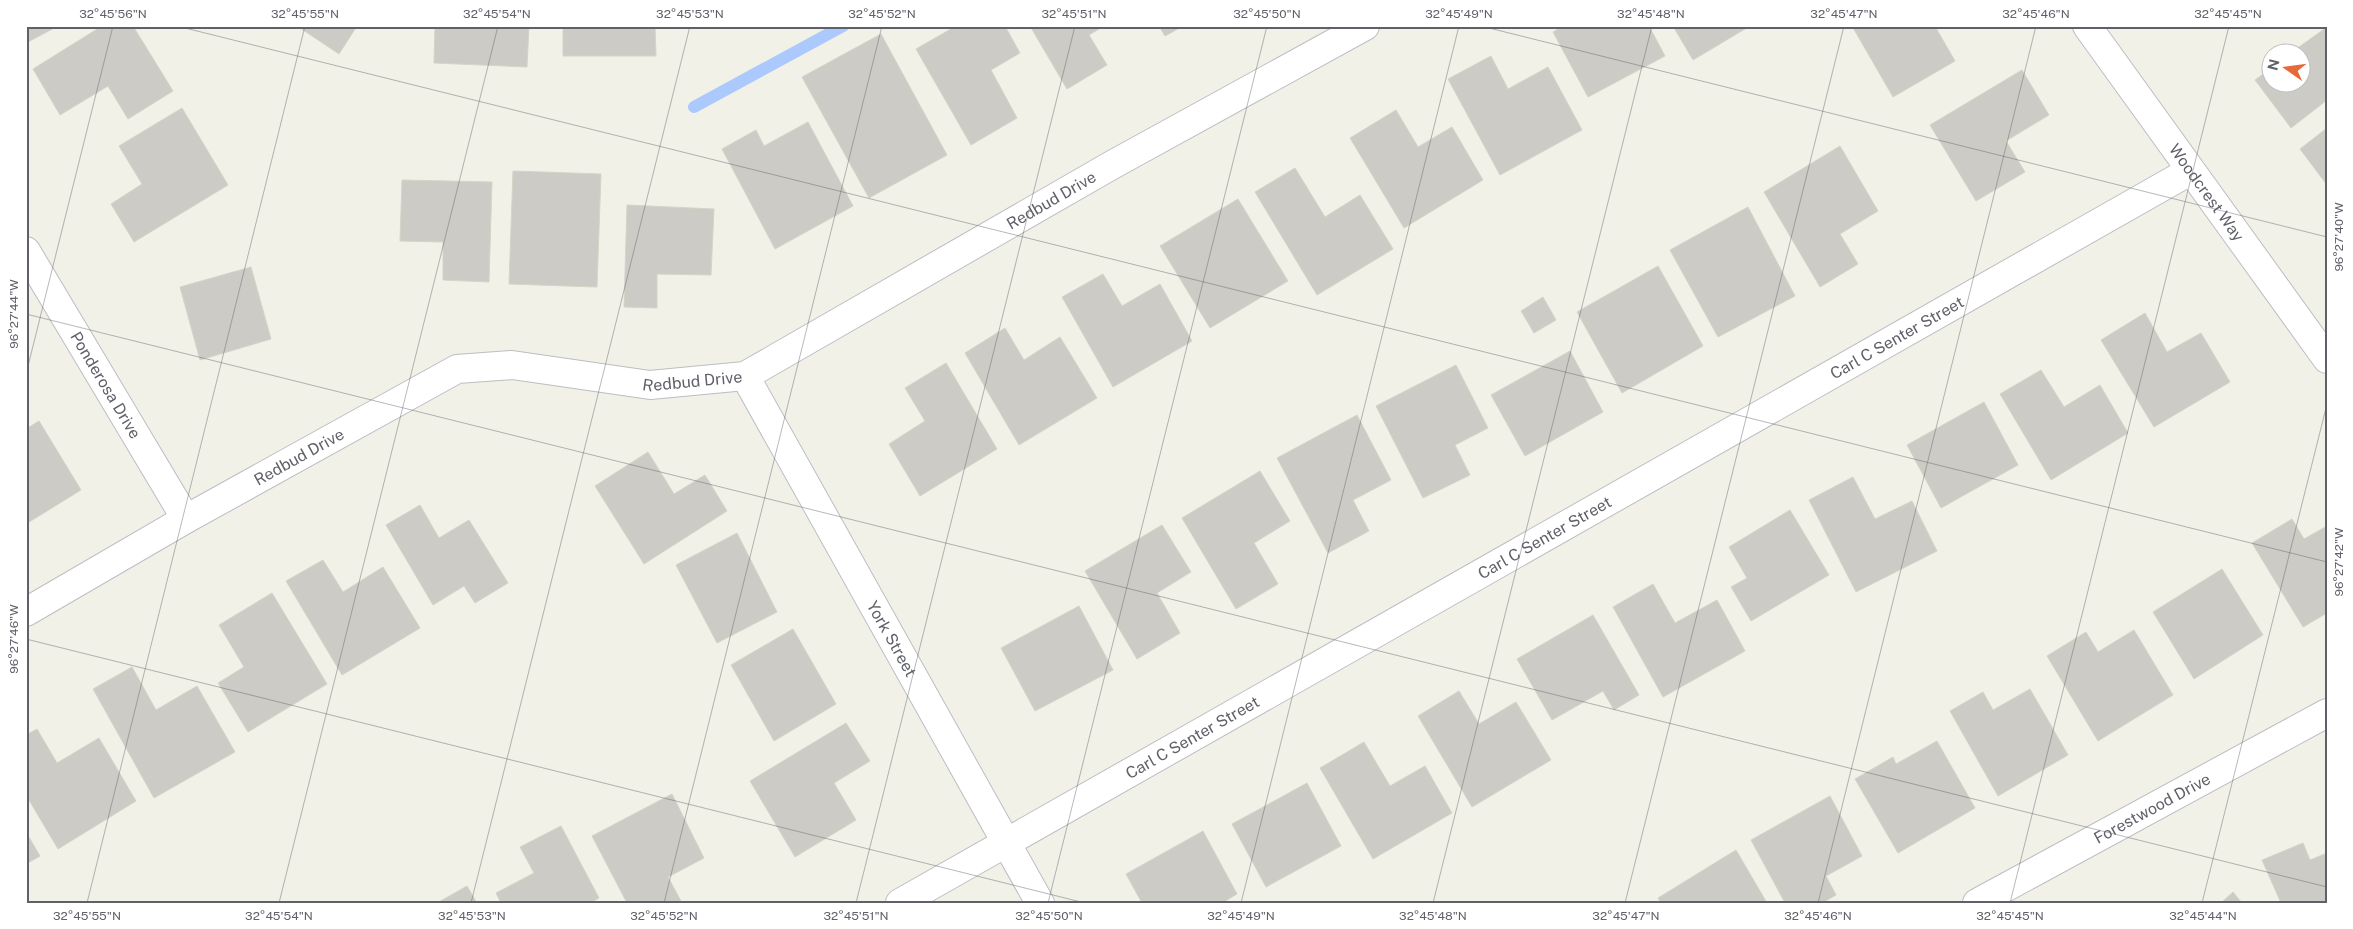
<svg xmlns="http://www.w3.org/2000/svg" width="2353" height="929" font-family="'Public Sans',sans-serif">
	<style>
		.lines { fill: none; stroke-linecap: round; stroke-linejoin: round }
		.stream { stroke: #acc9fd; stroke-width: 12 }
		.building { fill: #cccbc5; stroke: #d5d4c6 }
		.street-casing { stroke: #bcbec3; stroke-width: 30 }
		.street { stroke: #fff; stroke-width: 28 }
		.ticks { fill: none; stroke: #5f6168; stroke-width: 1; stroke-opacity: 0.45 }
		.labels { text-anchor: middle; dominant-baseline: central; stroke-width: 5; stroke-linejoin: round; paint-order: stroke }
		.street-label { font-size: 16px; fill: #5f6168; stroke: #fff }
		.neatline { fill: none; stroke: #5f6168; stroke-width: 2 }
		.ticks-label { font-size: 12px; text-anchor: middle; fill: #5f6168 }
	</style>
	<rect width="100%" height="100%" fill="#f1f1e8"/>
	<g class="lines">
		<polyline class="stream" points="694,107 843,26"/>
	</g>
	<g class="building">
		<polygon points="26,26 58,26 26,43"/>
		<polygon points="102,26 133,26 173,91 128,119 108,86 60,115 33,69"/>
		<polygon points="297,26 357,26 339,54"/>
		<polygon points="435,26 529,26 527,67 434,63"/>
		<polygon points="563,26 655,26 656,56 563,56"/>
		<polygon points="956,26 1005,26 1020,53 991,70 1017,118 971,145 916,49"/>
		<polygon points="1030,26 1104,26 1089,35 1107,65 1067,89"/>
		<polygon points="1159,26 1183,26 1165,36"/>
		<polygon points="1563,26 1649,26 1665,56 1588,97 1553,32"/>
		<polygon points="1673,26 1750,26 1693,60"/>
		<polygon points="1852,26 1939,26 1936,28 1955,61 1893,97"/>
		<polygon points="2327,27 2327,100 2291,128 2255,80 2270,69 2270,82 2300,82 2300,52 2292,52"/>
		<polygon points="881,34 947,155 869,198 802,77"/>
		<polygon points="1491,56 1508,89 1548,67 1582,130 1500,175 1448,79"/>
		<polygon points="2022,70 2049,115 2006,141 2025,172 1976,201 1930,125"/>
		<polygon points="182,108 228,185 134,242 111,204 142,184 119,146"/>
		<polygon points="1396,110 1418,147 1452,127 1483,180 1404,228 1350,138"/>
		<polygon points="808,122 853,206 775,249 722,149 756,130 764,146"/>
		<polygon points="2327,128 2327,185 2300,149"/>
		<polygon points="1840,146 1878,211 1840,234 1858,264 1820,287 1764,192"/>
		<polygon points="1295,168 1325,217 1360,195 1393,249 1317,295 1255,192"/>
		<polygon points="513,171 601,174 597,287 509,284"/>
		<polygon points="402,180 492,182 489,282 443,280 443,242 400,241"/>
		<polygon points="1238,199 1288,281 1210,328 1160,246"/>
		<polygon points="627,205 714,209 711,275 657,274 657,308 624,307"/>
		<polygon points="1748,207 1795,296 1718,337 1670,250"/>
		<polygon points="1658,266 1703,346 1622,393 1577,312"/>
		<polygon points="251,267 271,339 200,360 180,287"/>
		<polygon points="1103,274 1122,306 1160,284 1192,341 1113,387 1062,297"/>
		<polygon points="1543,297 1556,320 1534,333 1521,311"/>
		<polygon points="2145,313 2167,352 2201,333 2230,382 2154,427 2101,340"/>
		<polygon points="1005,328 1024,360 1060,337 1097,398 1019,445 965,353"/>
		<polygon points="1570,351 1603,412 1525,456 1491,395"/>
		<polygon points="946,363 997,449 920,496 889,444 925,421 905,388"/>
		<polygon points="1456,365 1488,428 1455,445 1470,475 1423,498 1376,406"/>
		<polygon points="2041,370 2064,407 2100,385 2128,433 2051,480 2000,394"/>
		<polygon points="1984,402 2018,465 1941,508 1907,445"/>
		<polygon points="1357,415 1391,480 1353,500 1369,531 1328,553 1277,458"/>
		<polygon points="39,421 81,490 26,524 26,429"/>
		<polygon points="648,452 674,494 705,475 727,511 644,564 595,486"/>
		<polygon points="1260,471 1290,521 1254,543 1278,584 1236,609 1182,518"/>
		<polygon points="1853,477 1875,519 1912,501 1937,551 1856,592 1809,500"/>
		<polygon points="420,505 439,538 469,520 508,583 475,603 464,586 433,605 386,525"/>
		<polygon points="1790,510 1829,575 1751,621 1731,587 1747,578 1729,547"/>
		<polygon points="2292,519 2304,539 2327,526 2327,613 2303,627 2252,543"/>
		<polygon points="1162,525 1191,572 1157,593 1180,633 1137,659 1085,571"/>
		<polygon points="737,533 777,612 717,643 676,565"/>
		<polygon points="323,560 343,592 383,567 420,628 342,675 286,581"/>
		<polygon points="2222,569 2263,635 2194,679 2153,612"/>
		<polygon points="1653,584 1675,623 1717,600 1745,651 1663,697 1613,607"/>
		<polygon points="272,593 327,684 248,732 218,683 244,667 219,625"/>
		<polygon points="1079,606 1113,670 1035,711 1001,648"/>
		<polygon points="1593,615 1639,695 1614,710 1603,691 1552,720 1517,659"/>
		<polygon points="793,629 836,704 774,741 731,665"/>
		<polygon points="2134,630 2173,695 2098,741 2047,656 2086,632 2098,652"/>
		<polygon points="132,667 156,710 197,686 235,752 154,798 93,689"/>
		<polygon points="2030,689 2068,755 1998,796 1950,711 1983,692 1993,710"/>
		<polygon points="1459,691 1479,724 1516,702 1551,760 1472,807 1418,716"/>
		<polygon points="846,723 870,761 834,783 856,820 795,857 750,781"/>
		<polygon points="37,729 57,763 99,738 136,801 58,849 26,795 26,735"/>
		<polygon points="1937,741 1975,808 1898,853 1855,779 1893,757 1896,764"/>
		<polygon points="1364,742 1390,786 1425,766 1452,813 1373,859 1320,768"/>
		<polygon points="1307,783 1341,846 1266,887 1232,824"/>
		<polygon points="672,794 704,858 668,877 682,903 627,903 592,836"/>
		<polygon points="1830,796 1862,856 1826,876 1836,895 1822,903 1785,903 1751,840"/>
		<polygon points="561,826 599,898 590,903 501,903 496,893 534,873 520,847"/>
		<polygon points="1203,831 1237,894 1222,903 1142,903 1126,874"/>
		<polygon points="26,832 40,856 26,864"/>
		<polygon points="2303,843 2310,860 2327,853 2327,903 2281,903 2262,860"/>
		<polygon points="1736,850 1767,903 1661,903 1658,898"/>
		<polygon points="467,886 477,903 437,903"/>
		<polygon points="2233,892 2242,903 2221,903"/>
	</g>
	<g class="lines">
		<defs>
			<g id="street">
				<path id="s1" d="M2087,26L2327,359"/>
				<path id="s2" d="M26,251L186,519"/>
				<path id="s3" d="M745,376L1040,903"/>
				<path id="s4" d="M26,612L186,519L457,369L512,365L650,385L745,376L1112,165L1365,26"/>
				<path id="s5" d="M900,903L2190,171"/>
				<path id="s6" d="M1977,903L2327,713"/>
			</g>
		</defs>
		<use href="#street" class="street-casing"/>
		<use href="#street" class="street"/>
	</g>
	<path class="ticks" d="M177,26L2327,562M1481,26L2327,237M26,314L2327,887M26,374L113,26M26,639L1085,903M87,903L305,26M279,903L498,26M471,903L690,26M664,903L882,26M856,903L1075,26M1048,903L1267,26M1241,903L1459,26M1433,903L1652,26M1625,903L1844,26M1818,903L2036,26M2010,903L2229,26M2202,903L2327,404"/>
	<g class="labels">
		<g class="street-label">
			<text stroke="none"><textPath href="#s1" startOffset="205">Woodcrest Way</textPath></text>
			<text stroke="none"><textPath href="#s4" startOffset="1138">Redbud Drive</textPath></text>
			<text stroke="none"><textPath href="#s5" startOffset="1146">Carl C Senter Street</textPath></text>
			<text stroke="none"><textPath href="#s4" startOffset="732">Redbud Drive</textPath></text>
			<text stroke="none"><textPath href="#s2" startOffset="156">Ponderosa Drive</textPath></text>
			<text stroke="none"><textPath href="#s4" startOffset="314">Redbud Drive</textPath></text>
			<text stroke="none"><textPath href="#s5" startOffset="741">Carl C Senter Street</textPath></text>
			<text stroke="none"><textPath href="#s3" startOffset="301">York Street</textPath></text>
			<text stroke="none"><textPath href="#s5" startOffset="336">Carl C Senter Street</textPath></text>
			<text stroke="none"><textPath href="#s6" startOffset="199">Forestwood Drive</textPath></text>
		</g>
	</g>
	<rect width="2353" height="929" fill="none" stroke="#ffffff" stroke-width="55"/>
	<g transform="translate(2286 68) rotate(284)"><circle r="24" fill="#ffffff" stroke="#bfc0c3"/>
	<path d="M0-4L9 19L0 12L-9 19Z" fill="#e66a39"/>
	<text y="-8" font-size="14" font-weight="bold" text-anchor="middle" fill="#5f6168">N</text>
	</g>
	<rect x="28" y="28" width="2298" height="874" class="neatline"/>
	<g class="ticks-label">
		<text x="113" y="18">32°45'56"N</text>
		<text x="305" y="18">32°45'55"N</text>
		<text x="497" y="18">32°45'54"N</text>
		<text x="690" y="18">32°45'53"N</text>
		<text x="882" y="18">32°45'52"N</text>
		<text x="1074" y="18">32°45'51"N</text>
		<text x="1267" y="18">32°45'50"N</text>
		<text x="1459" y="18">32°45'49"N</text>
		<text x="1651" y="18">32°45'48"N</text>
		<text x="1844" y="18">32°45'47"N</text>
		<text x="2036" y="18">32°45'46"N</text>
		<text x="2228" y="18">32°45'45"N</text>
		<text transform="translate(2339 237) rotate(-90)" y="4">96°27'40"W</text>
		<text transform="translate(14 314) rotate(-90)" y="4">96°27'44"W</text>
		<text transform="translate(2339 562) rotate(-90)" y="4">96°27'42"W</text>
		<text transform="translate(14 639) rotate(-90)" y="4">96°27'46"W</text>
		<text x="87" y="920">32°45'55"N</text>
		<text x="279" y="920">32°45'54"N</text>
		<text x="472" y="920">32°45'53"N</text>
		<text x="664" y="920">32°45'52"N</text>
		<text x="856" y="920">32°45'51"N</text>
		<text x="1049" y="920">32°45'50"N</text>
		<text x="1241" y="920">32°45'49"N</text>
		<text x="1433" y="920">32°45'48"N</text>
		<text x="1626" y="920">32°45'47"N</text>
		<text x="1818" y="920">32°45'46"N</text>
		<text x="2010" y="920">32°45'45"N</text>
		<text x="2203" y="920">32°45'44"N</text>
	</g>
</svg>
